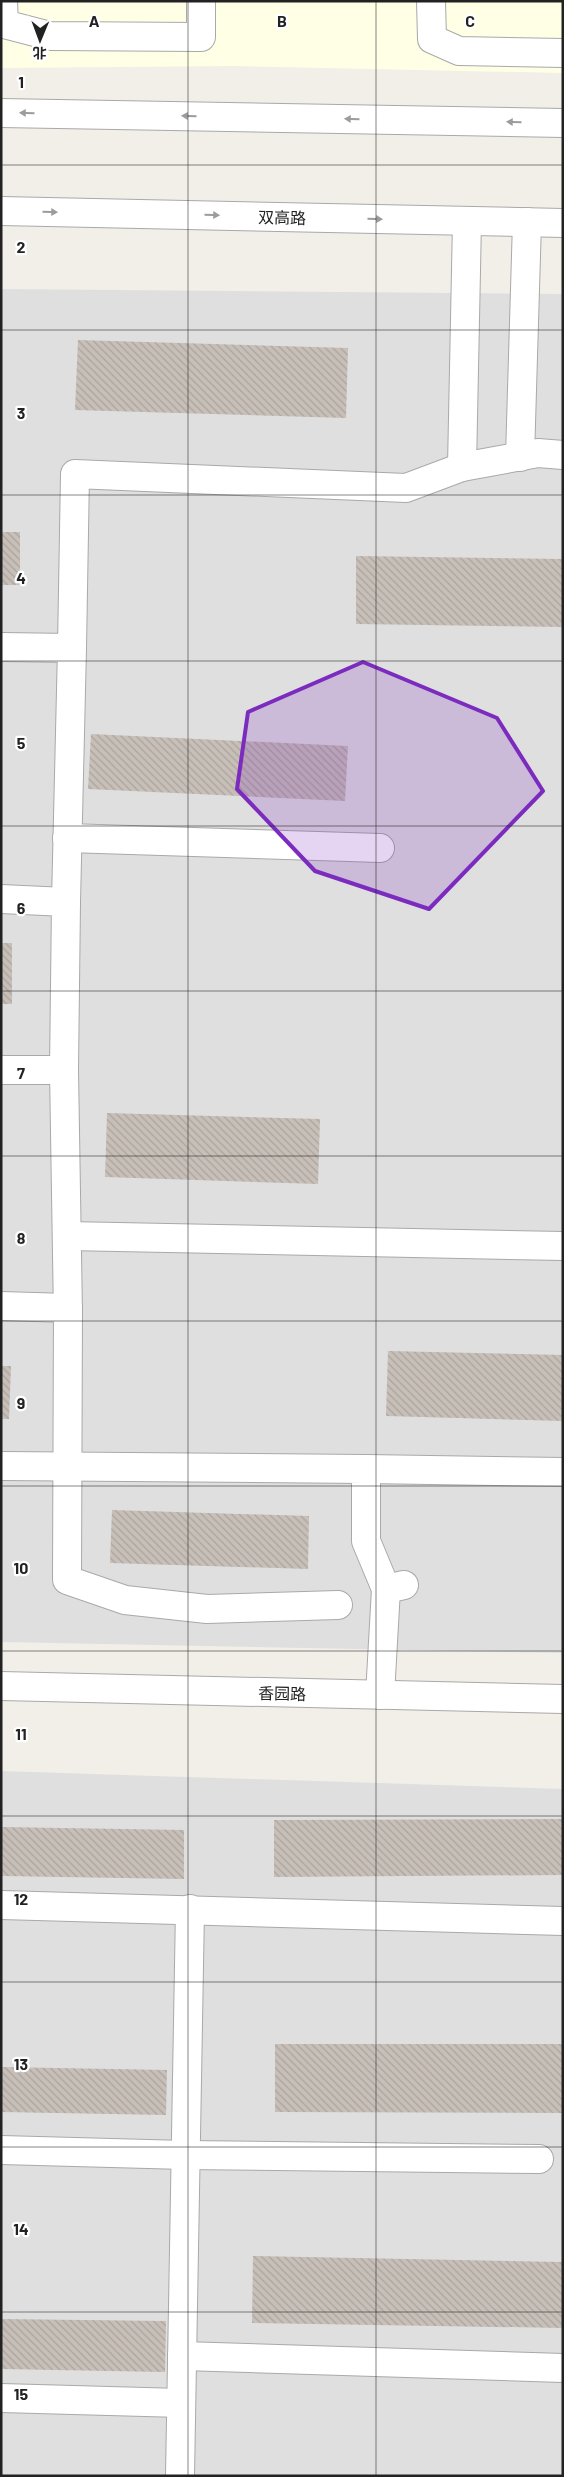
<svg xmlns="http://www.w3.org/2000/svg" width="564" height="2477" font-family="Barlow,'Noto Sans SC',sans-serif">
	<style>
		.residential { fill: #e0dfdf }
		.education { fill: #ffffe5 }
		.building { fill: url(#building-back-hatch) }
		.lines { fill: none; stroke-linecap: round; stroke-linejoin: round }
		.minor-casing { stroke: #a9a9a9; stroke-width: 30 }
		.minor { stroke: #fff; stroke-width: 28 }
		.oneway { fill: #9c9c9c }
		.marked { fill: #7b2cbf; fill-opacity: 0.2; stroke: #7b2cbf; stroke-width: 4; stroke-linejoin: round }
		.grid { fill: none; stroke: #222; stroke-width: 1; stroke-opacity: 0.55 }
		.labels { text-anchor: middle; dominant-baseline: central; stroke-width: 4.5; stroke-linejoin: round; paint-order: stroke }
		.street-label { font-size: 16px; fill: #222; stroke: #fff }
		.grid-label { font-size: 16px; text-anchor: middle; font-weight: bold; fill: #222; stroke: #fff; stroke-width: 4.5; stroke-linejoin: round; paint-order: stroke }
	</style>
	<defs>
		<pattern id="building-back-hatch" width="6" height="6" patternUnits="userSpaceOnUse" patternTransform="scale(1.25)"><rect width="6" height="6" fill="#c7bfb8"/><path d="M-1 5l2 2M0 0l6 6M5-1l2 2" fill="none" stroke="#aba49e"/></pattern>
	</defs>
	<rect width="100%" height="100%" fill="#f2efe9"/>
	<g class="residential">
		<polygon points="1,289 563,294 563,1653 1,1642"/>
		<polygon points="1,1771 563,1789 563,2476 1,2476"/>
	</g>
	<polygon class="education" points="1,1 563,1 563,73 233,66 1,68"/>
	<g class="building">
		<polygon points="78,340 348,348 346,418 75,410"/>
		<rect x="1" y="532" width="19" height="53"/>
		<polygon points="356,556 563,559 563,627 356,624"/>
		<polygon points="91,734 348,746 345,801 88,789"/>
		<rect x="1" y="943" width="11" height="61"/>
		<polygon points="107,1113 320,1119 318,1184 105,1177"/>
		<polygon points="388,1351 563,1355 563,1421 386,1416"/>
		<polygon points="1,1366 11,1366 9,1419 1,1419"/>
		<polygon points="112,1510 309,1516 308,1569 110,1563"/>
		<polygon points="563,1819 563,1875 274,1877 274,1820"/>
		<polygon points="1,1827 184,1830 184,1879 1,1876"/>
		<polygon points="275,2044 563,2044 563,2113 275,2112"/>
		<polygon points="1,2067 167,2070 166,2115 1,2112"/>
		<polygon points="253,2256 563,2262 563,2328 252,2323"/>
		<polygon points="1,2319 166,2321 165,2372 1,2369"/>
	</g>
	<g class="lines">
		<defs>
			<g id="minor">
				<polyline points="3,1 4,24 50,36 201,37 201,1"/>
				<polyline points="431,1 432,39 459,51 563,53"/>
				<polyline points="1,113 563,123"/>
				<polyline points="1,211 563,223"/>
				<polyline points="520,457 527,222"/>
				<polyline points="462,467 467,221"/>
				<polyline points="1,647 72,648 75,474 406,488 462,467 538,453 563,455"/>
				<polyline points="67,838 380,848"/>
				<polyline points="1,899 66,902 64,1070 1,1070"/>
				<polyline points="66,902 72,648"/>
				<polyline points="64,1070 68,1315"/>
				<polyline points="67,1236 563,1246"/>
				<polyline points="1,1306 68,1308 67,1580 125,1600 207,1609 338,1605"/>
				<polyline points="1,1466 366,1469 366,1541 386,1589"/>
				<polyline points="366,1469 563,1472"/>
				<polyline points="1,1686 563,1699"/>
				<polyline points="380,1695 386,1589 404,1585"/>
				<polyline points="1,1905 563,1921"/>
				<polyline points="1,2150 185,2155 539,2159"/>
				<polyline points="182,2356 563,2368"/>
				<polyline points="1,2398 181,2403"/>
				<polyline points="180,2476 190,1909"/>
			</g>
		</defs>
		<use href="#minor" class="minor-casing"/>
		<use href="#minor" class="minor"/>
	</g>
	<defs><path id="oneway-solid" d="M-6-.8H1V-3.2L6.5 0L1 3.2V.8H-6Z" transform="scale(1.25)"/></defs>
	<g class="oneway">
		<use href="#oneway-solid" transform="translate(27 113) rotate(-179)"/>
		<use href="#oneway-solid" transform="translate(189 116) rotate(-179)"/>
		<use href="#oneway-solid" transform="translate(352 119) rotate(-179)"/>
		<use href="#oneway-solid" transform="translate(514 122) rotate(-179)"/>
		<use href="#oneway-solid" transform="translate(50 212) rotate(1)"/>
		<use href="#oneway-solid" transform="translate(212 215) rotate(1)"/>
		<use href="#oneway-solid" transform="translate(375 219) rotate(1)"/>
	</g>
	<path class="marked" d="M363,662L497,718L543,791L429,909L315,871L237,789L248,712Z"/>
	<path class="grid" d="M188,1V2476M376,1V2476M1,165H563M1,330H563M1,495H563M1,661H563M1,826H563M1,991H563M1,1156H563M1,1321H563M1,1486H563M1,1651H563M1,1816H563M1,1982H563M1,2147H563M1,2312H563"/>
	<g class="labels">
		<g class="street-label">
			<text transform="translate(282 217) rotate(1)">双高路</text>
			<text transform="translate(282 1693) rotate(1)">香园路</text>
		</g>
	</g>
	<g class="grid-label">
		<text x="94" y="27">A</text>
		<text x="282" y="27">B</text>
		<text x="470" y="27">C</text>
		<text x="21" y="88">1</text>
		<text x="21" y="253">2</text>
		<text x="21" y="419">3</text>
		<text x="21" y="584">4</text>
		<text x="21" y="749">5</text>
		<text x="21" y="914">6</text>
		<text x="21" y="1079">7</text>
		<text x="21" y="1244">8</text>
		<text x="21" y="1409">9</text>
		<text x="21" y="1574">10</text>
		<text x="21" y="1740">11</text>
		<text x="21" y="1905">12</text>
		<text x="21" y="2070">13</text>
		<text x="21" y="2235">14</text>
		<text x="21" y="2400">15</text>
	</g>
	<rect width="564" height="2477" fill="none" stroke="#222222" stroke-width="5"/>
	<g transform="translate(40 40) rotate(181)" stroke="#ffffff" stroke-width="4" paint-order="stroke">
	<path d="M0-4L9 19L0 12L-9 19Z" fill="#222222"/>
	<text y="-8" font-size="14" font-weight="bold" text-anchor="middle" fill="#222222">北</text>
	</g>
</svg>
